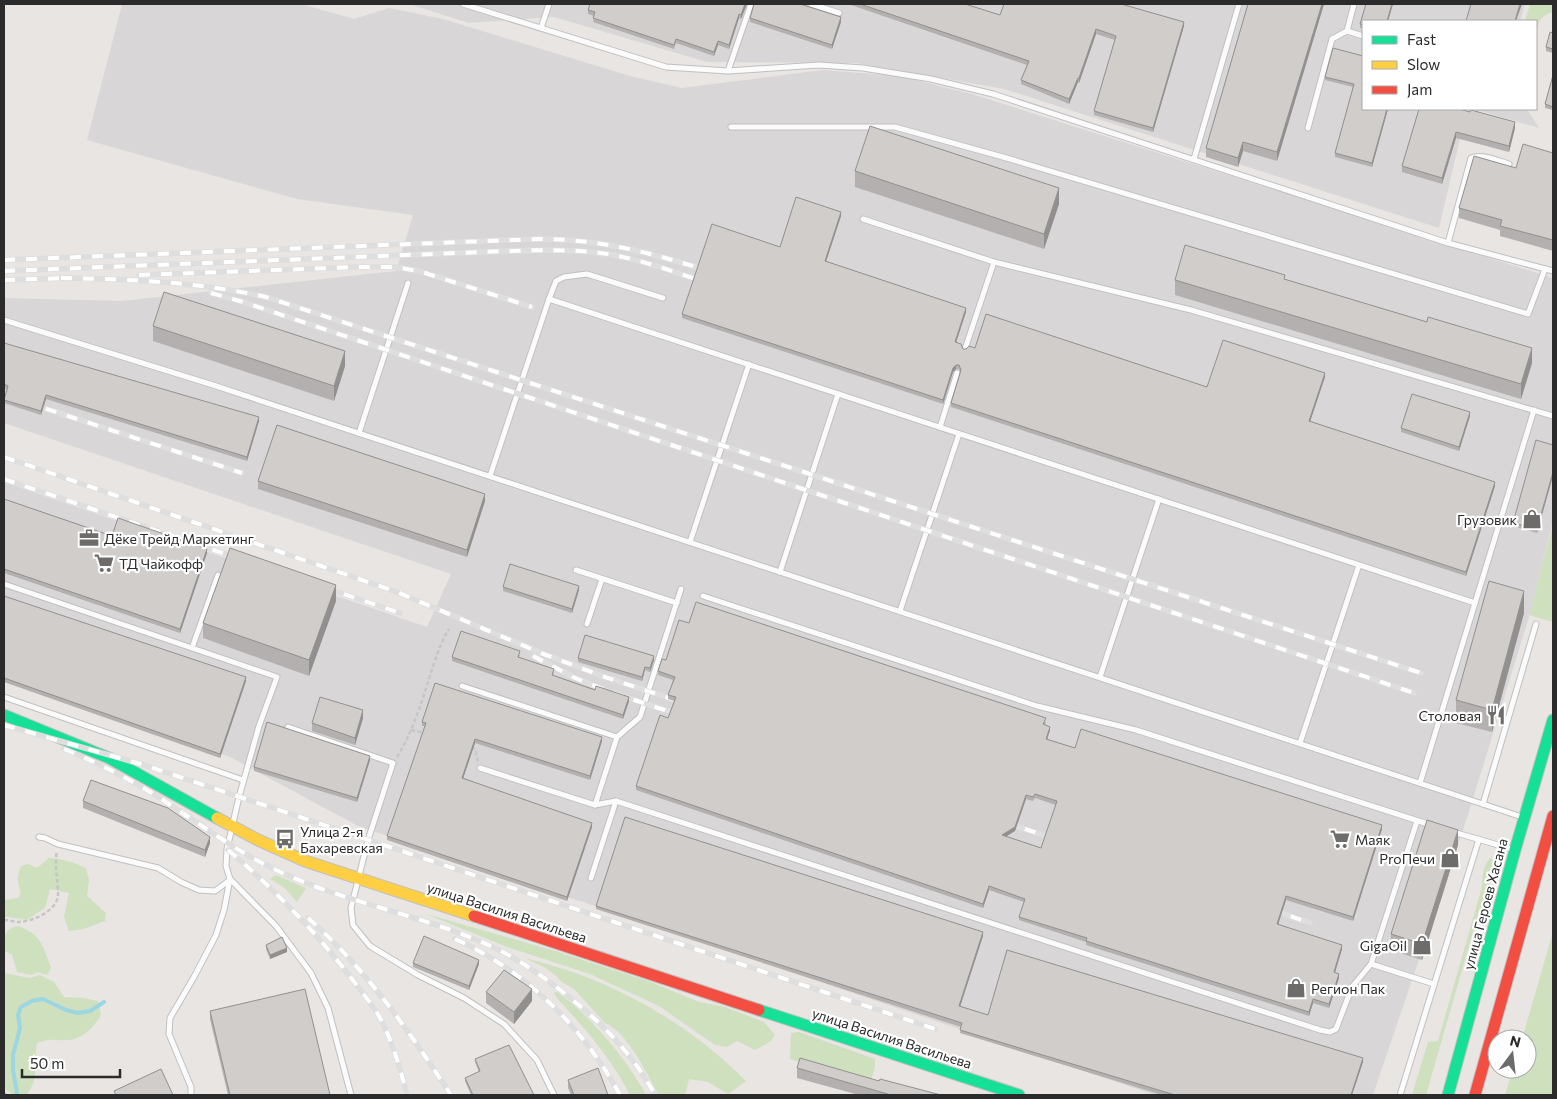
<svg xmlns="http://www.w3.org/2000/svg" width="1557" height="1099" font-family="Commissioner,sans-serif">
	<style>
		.industrial { fill: #d9d6d8 }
		.green { fill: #cee0be }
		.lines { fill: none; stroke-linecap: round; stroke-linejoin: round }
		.stream { stroke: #9cd6e2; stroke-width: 4 }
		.lane-casing { stroke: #c1c0c0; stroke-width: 7 }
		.fast-casing { stroke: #c1c0c0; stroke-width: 13 }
		.slow-casing { stroke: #c1c0c0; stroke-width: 13 }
		.jam-casing { stroke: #c1c0c0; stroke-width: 13 }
		.path { stroke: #c6c6c6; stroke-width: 2.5; stroke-dasharray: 4 2.5; stroke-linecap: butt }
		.lane { stroke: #fcfbfb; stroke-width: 5 }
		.fast { stroke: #16e098; stroke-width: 11 }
		.slow { stroke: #ffcf43; stroke-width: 11 }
		.jam { stroke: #f24e42; stroke-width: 11 }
		.rail-casing { stroke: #dededf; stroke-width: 5.5 }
		.rail { stroke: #fff; stroke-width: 4; stroke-dasharray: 11; stroke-linecap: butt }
		.wall { fill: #b3b0af; fill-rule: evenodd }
		.shaded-wall { fill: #92908e }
		.building { fill: #d0cdcb; stroke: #92908e; fill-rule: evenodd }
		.labels { text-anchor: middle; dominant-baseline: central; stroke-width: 4.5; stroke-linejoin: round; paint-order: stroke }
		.poi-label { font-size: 14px; fill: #2b2b2b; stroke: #fff; text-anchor: start }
		.street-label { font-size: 14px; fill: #2b2b2b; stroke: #fff }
	</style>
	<rect width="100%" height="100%" fill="#e8e5e2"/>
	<g class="industrial">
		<polygon points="122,4 301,4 354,19 389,8 443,19 630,76 682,88 823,70 899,76 972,94 1553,278 1553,521 1528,620 1467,818 1373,1095 1155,1095 358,826 230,757 4,678 4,482 427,627 451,574 4,423 4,298 122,301 396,271 413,215 297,199 87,140"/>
		<polygon points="409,4 1525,4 1520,21 1363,21 1363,109 1467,109 1439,228 1004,89 856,63 707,62 554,17 469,23"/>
		<polygon points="1473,109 1527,109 1539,128"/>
	</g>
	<g class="green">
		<path d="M1530,4H1553V12C1541,15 1538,22 1536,33V21H1525Z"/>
		<polygon points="1553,524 1553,622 1529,615"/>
		<path d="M49,858C63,859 73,862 86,868L89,880L87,896L106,913L105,921L83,929L69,931L64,917L69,893L50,889L45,908L26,920L4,916V900L18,898L21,893C17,883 17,876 21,866L28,864L37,868Z"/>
		<path d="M1490,858L1494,861L1486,904L1479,911L1426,1095H1412L1428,1042L1438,1041L1482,887C1482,877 1483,866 1490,858Z"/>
		<polygon points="276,875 306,888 297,902 285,888 270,879"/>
		<polygon points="426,914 555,951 648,981 699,1002 725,1007 764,1022 775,1035 771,1041 755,1050 737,1041 727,1047 715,1045 659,1006 590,974 507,947"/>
		<path d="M17,926C40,932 44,948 51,968L47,975L38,972L31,975L17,972L12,955L6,951L4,954C4,940 2,930 17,926Z"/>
		<polygon points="1553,932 1553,1095 1505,1095 1513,1069 1527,1069 1527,1039 1522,1039"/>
		<path d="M525,958C547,964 570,970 591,979C650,1003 701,1036 746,1081L728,1094L708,1082L689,1079L685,1095H659C647,1075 628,1032 605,1023L574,989L562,982L554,974L544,967Z"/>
		<path d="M4,973L30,978L40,975L54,982L64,997L83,998L98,1001L101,1015C95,1025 86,1036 74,1039C60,1043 53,1036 37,1043C33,1062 40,1079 27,1094H12L4,1088Z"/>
		<path d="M557,992C589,1014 628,1061 646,1095H630C612,1059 584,1027 556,997L554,993Z"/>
		<polygon points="799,1032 875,1059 875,1066 870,1084 790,1059 791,1033"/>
	</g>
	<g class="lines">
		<polyline class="stream" points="17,1093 13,1070 13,1055 20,1028 18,1015 21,1007 32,1001 43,999 66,1010 78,1013 90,1011 104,1002"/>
		<defs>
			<g id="lane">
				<polyline points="463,4 666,67 728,71 819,65 863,68 931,79 993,94 1448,243 1553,271"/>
				<polyline points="811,4 839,13"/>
				<polyline points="541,28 549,4"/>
				<polyline points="1347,31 1363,36"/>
				<polyline points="728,71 751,4"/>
				<polyline points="731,127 895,127 1010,159 1528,314 1545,269"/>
				<polyline points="1308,128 1332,39 1347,31 1354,4"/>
				<polyline points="1194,159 1239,4"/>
				<polyline points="863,219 994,262 1191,310 1553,416"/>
				<path d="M1448,243L1471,158C1481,153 1499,161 1509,164"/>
				<polyline points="549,299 556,281 564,277 587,274 663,298"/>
				<polyline points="4,320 213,385 1522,817"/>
				<polyline points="965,349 994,262"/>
				<polyline points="940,427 957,373"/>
				<polyline points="359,433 408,283"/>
				<polyline points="490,476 549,299 1475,603"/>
				<polyline points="690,542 749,364"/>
				<polyline points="576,570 677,603"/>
				<polyline points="780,572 838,394"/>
				<polyline points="4,584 192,648"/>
				<polyline points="703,596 1037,706 1136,730 1431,825"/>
				<polyline points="900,611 959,434"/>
				<polyline points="587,624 602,579"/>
				<polyline points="1100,677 1159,499"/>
				<polyline points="462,686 617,737"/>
				<polyline points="4,697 243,780"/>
				<polyline points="288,727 393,763 368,840 351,908 353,925 370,946 418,975 464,998 504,1024 537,1060 554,1095"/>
				<polyline points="1300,743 1359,565"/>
				<polyline points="480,768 595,805 616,801 1320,1030 1330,1032 1336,1029 1352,987 1371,964 1417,821"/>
				<polyline points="1420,783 1534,410"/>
				<polyline points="1483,804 1536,624"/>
				<polyline points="595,805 617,737 640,717 681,589"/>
				<polyline points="1453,832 1512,849"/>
				<polyline points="39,837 45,838 58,844 158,868 181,882 199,890 215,891 230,880"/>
				<polyline points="591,878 616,801"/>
				<polyline points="230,879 276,926 311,973 328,1008 351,1095"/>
				<polyline points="1371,964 1434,984"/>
				<polyline points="191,1095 191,1087 169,1034 170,1018 194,977 216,935 224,910 230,879 226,866 227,849 239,797 259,726 277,677 192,648 218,575"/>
				<polyline points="1400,1095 1479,839"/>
			</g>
			<g id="fast">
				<polyline points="4,715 109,758 217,818"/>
				<polyline points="759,1010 1019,1095"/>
				<polyline points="1448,1095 1515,850 1553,720"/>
			</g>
			<polyline id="slow" points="217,818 258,840 305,861 474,916"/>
			<g id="jam">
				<polyline points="474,916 759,1010"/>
				<polyline points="1475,1095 1553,816"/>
			</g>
		</defs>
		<use href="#lane" class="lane-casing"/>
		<use href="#fast" class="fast-casing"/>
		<use href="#slow" class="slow-casing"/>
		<use href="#jam" class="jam-casing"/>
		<g class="path">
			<polyline points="411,730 425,733"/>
			<polyline points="471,748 475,749 478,761"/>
			<path d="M397,757C411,734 420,708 428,682C434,664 439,645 449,629"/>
			<path d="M4,920C9,920 14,922 19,922C33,921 58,911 58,894C58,879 54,866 57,851"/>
			<polyline points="4,1093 7,1095"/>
		</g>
		<use href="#lane" class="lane"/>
		<use href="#fast" class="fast"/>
		<use href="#slow" class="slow"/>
		<use href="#jam" class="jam"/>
		<defs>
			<g id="rail">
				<path d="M4,260L538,239C601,239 652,253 712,272"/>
				<path d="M4,271L508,251C541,250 574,249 608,254C642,260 675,272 707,283"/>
				<polyline points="139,275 358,267 396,267 422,272 532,307"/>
				<path d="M61,278C129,279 199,282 266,297L1421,673"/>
				<polyline points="4,280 69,278"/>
				<polyline points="211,293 240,301 1414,693"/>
				<polyline points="4,395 242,473"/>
				<polyline points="4,457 397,592 541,653 602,676 681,702"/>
				<polyline points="4,479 240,559"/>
				<polyline points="323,587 400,613"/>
				<polyline points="533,656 573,677 607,691 683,716"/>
				<polyline points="4,725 144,765 935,1029"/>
				<path d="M64,749C96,762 126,777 155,795C195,820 232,849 274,869C346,904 427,915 499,950C528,965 555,985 580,1006C610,1031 637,1061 655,1095"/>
				<polyline points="1004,822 1058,840"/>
				<path d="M228,850C273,888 316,932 352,979C361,991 371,1003 379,1016C391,1037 401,1071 407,1095"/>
				<polyline points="1270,909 1310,923"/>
				<path d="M308,918C366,969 409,1031 451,1095"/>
				<path d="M455,939C526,971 583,1027 620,1095"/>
			</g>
		</defs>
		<use href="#rail" class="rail-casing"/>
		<use href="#rail" class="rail"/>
	</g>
	<g class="wall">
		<polygon points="747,4 741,19 739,18 729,49 718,45 714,56 676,43 674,49 593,22 594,16 588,14 588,10"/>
		<polygon points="848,4 965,4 1000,15 1184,26 1153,132 1094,115 1094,111 1115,40 1096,34 1079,83 1078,82 1069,104 1021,84 1021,80 1027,65"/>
		<polygon points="1248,4 1324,4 1277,161 1243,151 1238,167 1206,157 1206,148"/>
		<polygon points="1366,4 1393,4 1388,21 1363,21 1363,28 1360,28 1360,24"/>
		<polygon points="750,18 841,22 832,49 750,22"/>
		<polygon points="1553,33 1553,53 1546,51 1546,47"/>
		<polygon points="1363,56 1363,109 1388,109 1372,167 1335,157 1335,153 1353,87 1325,80 1325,77"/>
		<polygon points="1553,75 1553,110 1545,108 1545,104"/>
		<polygon points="1419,109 1515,128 1509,152 1456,138 1442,184 1402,172 1402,166"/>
		<polygon points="1553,153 1553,251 1500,236 1500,230 1459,218 1459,208 1516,168"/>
		<polygon points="855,171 1059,204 1044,249 855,187"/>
		<polygon points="841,216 826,261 966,312 956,342 963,349 975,348 1207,387 1325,377 1310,421 1495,486 1466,576 951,407 951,403 960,373 959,369 956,369 953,372 943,404 682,318 682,314 780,247"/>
		<polygon points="1285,279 1532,363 1521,399 1175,295 1175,280"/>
		<polygon points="1553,304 1553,317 1552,317 1552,309"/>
		<polygon points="153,326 345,366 334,401 153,341"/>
		<polygon points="4,343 259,421 247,461 46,399 41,415 4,403 4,398 7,389 4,388"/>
		<polygon points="1470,416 1459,451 1401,432 1401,428"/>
		<polygon points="1553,445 1537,533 1513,526 1513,523"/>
		<polygon points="258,481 485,501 467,557 258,489"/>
		<polygon points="4,499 112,536 207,553 180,633 4,573"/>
		<polygon points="503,587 579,590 572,613 503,591"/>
		<polygon points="4,596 246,681 220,758 4,682"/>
		<polygon points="336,601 309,676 203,638 203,623"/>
		<polygon points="1524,613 1492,732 1456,723 1456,700"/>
		<polygon points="520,655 519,657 554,673 553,675 629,701 623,719 452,661 452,657"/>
		<polygon points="578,658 654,660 650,672 645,670 642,681 578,662"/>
		<path d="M666,660L1046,722L1045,725L1050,730L1047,739L1075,748L1382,829L1353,921L1286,900L1278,924L1342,949L1335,972L1339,978L1329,1008L1313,1003L1309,1016L1086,945V942L1019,920V917L1024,902L989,890L983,908L636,790V786L668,718L674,701L668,699V695L673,680L658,675V671ZM1035,798L1056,805L1041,848L1006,836L1015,831L1026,799L1033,801Z"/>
		<polygon points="363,718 355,745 312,731 312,723"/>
		<polygon points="422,722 602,741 590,780 475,743 463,778 592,827 567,901 387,840 387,836 425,726 422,726"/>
		<polygon points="370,760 357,802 254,771 254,767"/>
		<polygon points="83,801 210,843 205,857 83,808"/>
		<polygon points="1458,845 1422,960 1391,950 1391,934"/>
		<polygon points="596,906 983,936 960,1006 988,1015 1363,1062 1352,1095 1162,1095 960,1033 961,1027 596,909"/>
		<polygon points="266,945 287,952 270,959 266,949"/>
		<polygon points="413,963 479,964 469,990 413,967"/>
		<polygon points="486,992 532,1001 514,1024 486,1003"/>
		<polygon points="210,1011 330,1095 228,1095 210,1019"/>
		<polygon points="475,1059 534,1095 471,1095 465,1081 465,1078 479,1072 475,1062"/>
		<polygon points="797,1068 879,1081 941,1095 859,1095 797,1078"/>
		<polygon points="568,1080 608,1095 571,1095 568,1088"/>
	</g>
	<g class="shaded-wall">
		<polygon points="745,4 747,4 741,19 741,15"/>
		<polygon points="1322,4 1324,4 1277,161 1277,152"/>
		<polygon points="1392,4 1393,4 1388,21 1387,21"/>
		<polygon points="1520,4 1522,4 1516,21 1515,21"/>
		<polygon points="739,14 739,18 729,49 729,45"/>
		<polygon points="841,17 841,22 832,49 832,45"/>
		<polygon points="1184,22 1184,26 1153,132 1153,128"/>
		<polygon points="1096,29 1096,34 1079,83 1079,78"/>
		<polygon points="718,41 718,45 714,56 714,52"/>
		<polygon points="1078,78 1078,82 1069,104 1069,99"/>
		<polygon points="1387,109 1388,109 1372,167 1372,163"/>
		<polygon points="1515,122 1515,128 1509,152 1509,146"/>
		<polygon points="1456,132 1456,138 1442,184 1442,178"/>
		<polygon points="1243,142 1243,151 1238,167 1238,158"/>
		<polygon points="1059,188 1059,204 1044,249 1044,234"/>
		<polygon points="841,212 841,216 825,265 825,261"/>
		<polygon points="966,308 966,312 955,346 955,342"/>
		<polygon points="1532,348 1532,363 1521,399 1521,384"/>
		<polygon points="345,351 345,366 334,401 334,386"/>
		<polygon points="956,365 956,369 953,372 943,404 943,400 953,368"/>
		<polygon points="1325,373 1325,377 1309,425 1309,421"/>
		<polygon points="46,395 46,399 41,415 41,411"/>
		<polygon points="1470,412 1470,416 1459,451 1459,447"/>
		<polygon points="259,417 259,421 247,461 247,457"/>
		<polygon points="1553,472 1553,476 1537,533 1537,529"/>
		<polygon points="1495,482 1495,486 1466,576 1466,572"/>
		<polygon points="485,494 485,501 467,557 467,550"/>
		<polygon points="207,549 207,553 180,633 180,629"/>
		<polygon points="336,585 336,601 309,676 309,660"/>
		<polygon points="579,586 579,590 572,613 572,609"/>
		<polygon points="1524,591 1524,613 1492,732 1492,710"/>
		<polygon points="654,656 654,660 650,672 650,668"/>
		<polygon points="645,667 645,670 642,681 642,677"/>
		<polygon points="246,677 246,681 220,758 220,754"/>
		<polygon points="629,697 629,701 623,719 623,715"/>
		<polygon points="363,710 363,718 355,745 355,738"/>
		<polygon points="1050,727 1050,730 1046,743 1046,739"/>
		<polygon points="602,737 602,741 590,780 590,776"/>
		<polygon points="475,739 475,743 462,782 462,778"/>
		<polygon points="370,756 370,760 357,802 357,798"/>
		<polygon points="1026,795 1026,799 1015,831 1002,839 1002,835"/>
		<polygon points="592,823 592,827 567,901 567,897"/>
		<polygon points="1382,825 1382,829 1353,921 1353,917"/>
		<polygon points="1458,830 1458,845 1422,960 1422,944"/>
		<polygon points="210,837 210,843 205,857 205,850"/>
		<polygon points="989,886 989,890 983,908 983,904"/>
		<polygon points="1286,896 1286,900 1277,928 1277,924"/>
		<polygon points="983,932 983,936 959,1010 959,1006"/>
		<polygon points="1342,945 1342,949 1334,976 1334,972"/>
		<polygon points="287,948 287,952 270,959 270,955"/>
		<polygon points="479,960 479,964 469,990 469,986"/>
		<polygon points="1339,974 1339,978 1329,1008 1329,1004"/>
		<polygon points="532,989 532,1001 514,1024 514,1012"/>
		<polygon points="1313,999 1313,1003 1309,1016 1309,1012"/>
		<polygon points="1363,1058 1363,1062 1352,1095 1351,1095"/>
	</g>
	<g class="building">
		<polygon points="590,4 745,4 741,15 739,14 729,45 718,41 714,52 676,39 674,45 593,18 595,12 588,10"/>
		<polygon points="754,4 800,4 841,17 832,45 750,18"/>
		<polygon points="860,4 965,4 1000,15 1004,4 1121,4 1184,22 1153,128 1094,111 1116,36 1096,29 1079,78 1078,78 1069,99 1021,80 1029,61"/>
		<polygon points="1248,4 1322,4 1277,152 1243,142 1238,158 1206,148"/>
		<polygon points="1366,4 1392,4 1387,21 1363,21 1363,25 1360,24"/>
		<polygon points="1471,4 1520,4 1515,21 1466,21"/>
		<polygon points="1550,32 1553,33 1553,49 1546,47"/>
		<polygon points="1333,48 1363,56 1363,109 1387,109 1372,163 1335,153 1354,84 1325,77"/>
		<polygon points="1553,75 1553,107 1545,104"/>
		<polygon points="1419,109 1459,109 1470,112 1471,110 1515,122 1509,146 1456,132 1442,178 1402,166"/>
		<polygon points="870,126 1059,188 1044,234 855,171"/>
		<polygon points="1523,144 1553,153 1553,240 1500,226 1502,220 1459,208 1474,156 1516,168"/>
		<polygon points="796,197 841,212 825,261 966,308 955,342 961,344 963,349 966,349 969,346 975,348 986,314 1207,387 1223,340 1325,373 1309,421 1495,482 1466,572 951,403 961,370 959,365 956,365 953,368 943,400 682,314 712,224 780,247"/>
		<polygon points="1185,245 1285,275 1284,279 1427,322 1428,317 1532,348 1521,384 1175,280"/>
		<polygon points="164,292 345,351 334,386 153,326"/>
		<polygon points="4,343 259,417 247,457 46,395 41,411 4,400 8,386 4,384"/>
		<polygon points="1412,394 1470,412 1459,447 1401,428"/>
		<polygon points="277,425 485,494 467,550 258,481"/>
		<polygon points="1536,440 1553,445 1553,472 1537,529 1513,523"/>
		<polygon points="4,499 112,536 118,518 207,549 180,629 4,569"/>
		<polygon points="230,548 336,585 309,660 203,623"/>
		<polygon points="510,564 579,586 572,609 503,587"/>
		<polygon points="1489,581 1524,591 1492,710 1456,700"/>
		<polygon points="4,596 246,677 220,754 4,678"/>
		<path d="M696,602L1046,718L1043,724L1050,727L1046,739L1075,748L1081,729L1382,825L1353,917L1286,896L1277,924L1342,945L1334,972L1339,974L1329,1004L1313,999L1309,1012L1086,941L1087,938L1019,917L1025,899L989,886L983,904L636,786L660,715L668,718L676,697L668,695L675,677L658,671L662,659L666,660L679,620L689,623ZM1035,794L1057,801L1041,848L1002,835L1015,827L1026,795L1033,797Z"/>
		<polygon points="461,631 520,651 518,657 554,669 552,675 595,690 596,686 629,697 623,715 452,657"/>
		<polygon points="585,635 654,656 650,668 645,667 642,677 578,658"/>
		<polygon points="435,683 602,737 590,776 475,739 462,778 592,823 567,897 387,836 426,723 422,722"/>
		<polygon points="320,697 363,710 355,738 312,723"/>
		<polygon points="267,722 370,756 357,798 254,767"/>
		<polygon points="91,780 168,808 210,837 205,850 83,801"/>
		<polygon points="625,817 983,932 959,1006 988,1015 1007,950 1363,1058 1351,1095 1175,1095 960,1030 962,1023 596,906"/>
		<polygon points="1427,820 1458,830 1422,944 1391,934"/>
		<polygon points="424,936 479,960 469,986 413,963"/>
		<polygon points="282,937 287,948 270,955 266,945"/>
		<polygon points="504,970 532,989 514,1012 486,992"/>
		<polygon points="305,989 330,1095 230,1095 210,1011"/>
		<polygon points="509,1045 534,1095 473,1095 465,1078 480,1071 475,1059"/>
		<polygon points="800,1058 879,1081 880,1079 941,1095 891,1095 797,1068"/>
		<polygon points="598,1068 608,1095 574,1095 568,1080"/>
		<polygon points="161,1069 173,1095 116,1095 114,1091"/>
	</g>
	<defs>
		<symbol id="shop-bare" viewBox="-9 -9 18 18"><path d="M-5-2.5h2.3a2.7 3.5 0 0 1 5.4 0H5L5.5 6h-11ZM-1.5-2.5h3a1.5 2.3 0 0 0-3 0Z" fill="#6d6c6b" stroke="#fff" stroke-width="2.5" paint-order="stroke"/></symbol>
		<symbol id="office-bare" viewBox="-9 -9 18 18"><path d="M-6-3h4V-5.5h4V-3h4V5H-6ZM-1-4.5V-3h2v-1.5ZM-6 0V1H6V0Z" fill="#6d6c6b" stroke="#fff" stroke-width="2.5" paint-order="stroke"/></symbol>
		<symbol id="supermarket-bare" viewBox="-9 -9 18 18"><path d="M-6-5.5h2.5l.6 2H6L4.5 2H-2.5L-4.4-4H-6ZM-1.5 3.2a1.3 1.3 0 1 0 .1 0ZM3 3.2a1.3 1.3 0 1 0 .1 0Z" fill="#6d6c6b" stroke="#fff" stroke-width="2.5" paint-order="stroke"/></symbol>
		<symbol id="restaurant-bare" viewBox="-9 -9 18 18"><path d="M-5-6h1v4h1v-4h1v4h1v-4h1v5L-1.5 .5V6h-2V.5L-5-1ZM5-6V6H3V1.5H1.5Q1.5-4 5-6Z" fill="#6d6c6b" stroke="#fff" stroke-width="2.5" paint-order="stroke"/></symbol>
		<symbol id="bus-bare" viewBox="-9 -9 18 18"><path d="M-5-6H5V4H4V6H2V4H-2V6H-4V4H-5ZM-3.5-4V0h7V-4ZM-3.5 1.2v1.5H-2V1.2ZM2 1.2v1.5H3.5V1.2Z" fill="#6d6c6b" stroke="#fff" stroke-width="2.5" paint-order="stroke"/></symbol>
	</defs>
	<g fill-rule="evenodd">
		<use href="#shop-bare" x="1518" y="505" width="28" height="28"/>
		<use href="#office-bare" x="75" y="524" width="28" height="28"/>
		<use href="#supermarket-bare" x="90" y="549" width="28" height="28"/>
		<use href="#restaurant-bare" x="1482" y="701" width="28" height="28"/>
		<use href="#bus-bare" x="271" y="825" width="28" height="28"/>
		<use href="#supermarket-bare" x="1326" y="825" width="28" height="28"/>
		<use href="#shop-bare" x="1436" y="844" width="28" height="28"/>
		<use href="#shop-bare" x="1408" y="931" width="28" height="28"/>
		<use href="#shop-bare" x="1282" y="974" width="28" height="28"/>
	</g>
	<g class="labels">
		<g class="poi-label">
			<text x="1517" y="519" text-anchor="end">Грузовик</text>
			<text x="104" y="538">Дёке Трейд Маркетинг</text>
			<text x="119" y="563">ТД Чайкофф</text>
			<text x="1481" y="715" text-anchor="end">Столовая</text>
			<text x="300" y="831">Улица 2-я<tspan x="300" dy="16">Бахаревская</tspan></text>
			<text x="1355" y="839">Маяк</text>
			<text x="1435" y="858" text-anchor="end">ProПечи</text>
			<text x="1407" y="945" text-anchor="end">GigaOil</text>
			<text x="1311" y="988">Регион Пак</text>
		</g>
		<g class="street-label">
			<text transform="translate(1485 904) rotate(-75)">улица Героев Хасана</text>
			<text transform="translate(507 912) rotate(18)">улица Василия Васильева</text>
			<text transform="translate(892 1038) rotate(18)">улица Василия Васильева</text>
		</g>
	</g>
	<rect width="1557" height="1099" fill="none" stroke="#2b2b2b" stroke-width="10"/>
	<rect x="1362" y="20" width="175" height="90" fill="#ffffff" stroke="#aaaaaa"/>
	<rect x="1372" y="36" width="25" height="8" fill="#16e098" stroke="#aaaaaa"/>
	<text x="1407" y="45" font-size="15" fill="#2b2b2b">Fast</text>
	<rect x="1372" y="61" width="25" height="8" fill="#ffcf43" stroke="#aaaaaa"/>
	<text x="1407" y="70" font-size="15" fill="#2b2b2b">Slow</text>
	<rect x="1372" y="86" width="25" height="8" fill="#f24e42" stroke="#aaaaaa"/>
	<text x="1407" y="95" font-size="15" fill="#2b2b2b">Jam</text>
	<g transform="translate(1512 1054) rotate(15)"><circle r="24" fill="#ffffff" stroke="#aaaaaa"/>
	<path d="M0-4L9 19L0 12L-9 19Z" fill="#6d6c6b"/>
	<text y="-8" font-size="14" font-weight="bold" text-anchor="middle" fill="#2b2b2b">N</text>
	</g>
	<path d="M22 1069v8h98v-8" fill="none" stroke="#2b2b2b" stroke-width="2.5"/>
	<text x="30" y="1069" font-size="15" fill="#2b2b2b" stroke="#ffffff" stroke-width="4" paint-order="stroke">50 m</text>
</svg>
